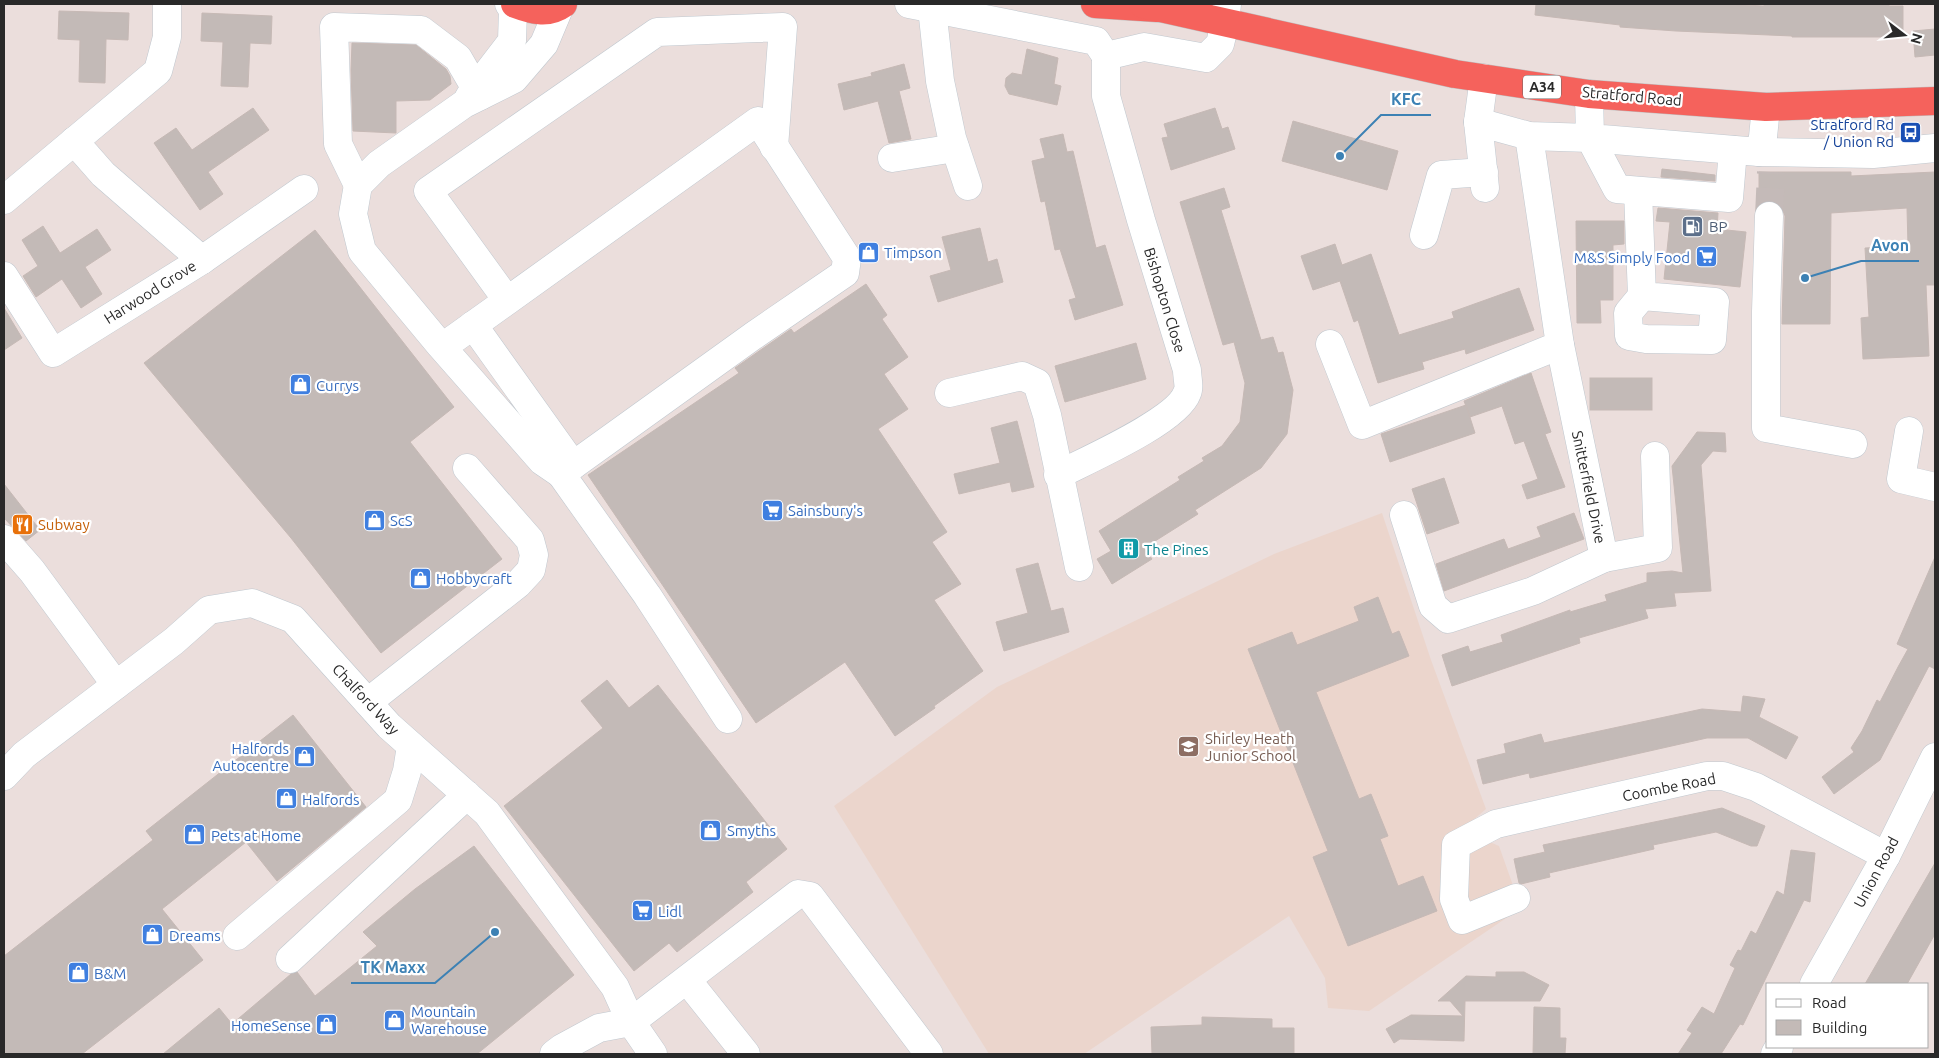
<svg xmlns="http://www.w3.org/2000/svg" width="1939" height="1058" font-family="Ubuntu,sans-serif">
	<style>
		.education { fill: #ebd5cc }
		.building { fill: #c3bab7; stroke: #c6b9b5 }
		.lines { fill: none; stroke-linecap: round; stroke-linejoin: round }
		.minor-tunnel { stroke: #c4bab8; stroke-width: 28; stroke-dasharray: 28 14; stroke-linecap: butt }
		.minor-casing { stroke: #c0c8cf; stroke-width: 29 }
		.highway-casing { stroke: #bfbfbf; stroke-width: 29 }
		.minor { stroke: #fff; stroke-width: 28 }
		.highway { stroke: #f5625c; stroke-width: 28 }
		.labels { text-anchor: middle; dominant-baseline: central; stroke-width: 4.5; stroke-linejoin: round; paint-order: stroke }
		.shield { fill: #fff; stroke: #696969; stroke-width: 1 }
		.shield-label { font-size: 14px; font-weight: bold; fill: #292929 }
		.street-label { font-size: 15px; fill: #292929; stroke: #fff }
		.transit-label { font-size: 15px; fill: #164399; stroke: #fff; text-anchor: end }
		.service-label { font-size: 15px; fill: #4e5e75; stroke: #fff; text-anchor: start }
		.shop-label { font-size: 15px; fill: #366cbe; stroke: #fff; text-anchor: start }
		.food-label { font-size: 15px; fill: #c56008; stroke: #fff; text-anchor: start }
		.culture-label { font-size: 15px; fill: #0d838f; stroke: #fff; text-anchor: start }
		.education-label { font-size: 15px; fill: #785e54; stroke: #fff; text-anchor: start }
		.leader { fill: none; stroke: #3c81b4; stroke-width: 2 }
		.callout-dot { fill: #3c81b4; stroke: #fff; stroke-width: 2 }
		.callout-label { font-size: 16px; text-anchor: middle; font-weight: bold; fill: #3c81b4; stroke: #fff; stroke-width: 4.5; stroke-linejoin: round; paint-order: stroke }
	</style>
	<rect width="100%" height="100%" fill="#ebdedc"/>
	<polygon class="education" points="1382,513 1431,660 1486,809 1472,821 1478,837 1499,846 1521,908 1369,1011 1328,1008 1325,978 1289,916 1084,1054 989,1054 834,806 997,687 1274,554"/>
	<g class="building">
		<polygon points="1536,4 1727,4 1764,6 1764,4 1889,4 1889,6 1903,6 1903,37 1792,37 1792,36 1676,31 1620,27 1620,25 1535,15"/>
		<polygon points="59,11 129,13 128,40 106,39 105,83 79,82 80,40 58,39"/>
		<polygon points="202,13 272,16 271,44 250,43 248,87 221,86 223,42 201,41"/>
		<polygon points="1935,29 1935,55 1915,57 1913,31"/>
		<polygon points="352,43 416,45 446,69 450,76 451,84 430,100 396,101 396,133 353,131 351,70"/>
		<polygon points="1027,49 1058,58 1054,84 1061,86 1057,105 1009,94 1005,86 1006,78 1012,73 1022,75"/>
		<polygon points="904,64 910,88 899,91 911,139 889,143 878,101 844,110 838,84 872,76 871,73"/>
		<polygon points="253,108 269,130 208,172 223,194 200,210 154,143 176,128 192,150"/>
		<polygon points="1215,108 1222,129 1228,127 1235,149 1171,170 1162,138 1168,137 1164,124"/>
		<polygon points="1293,121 1398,151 1387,190 1282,161"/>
		<polygon points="1063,134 1067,152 1073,151 1096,248 1105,245 1123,305 1075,320 1069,300 1076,298 1060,249 1055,250 1045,201 1041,202 1032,161 1045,158 1040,139"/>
		<polygon points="1662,169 1715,175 1715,181 1661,177"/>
		<polygon points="1759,172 1851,172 1851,176 1935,172 1935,285 1926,285 1929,356 1863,359 1861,318 1869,317 1865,248 1908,246 1907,208 1831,213 1830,324 1782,324 1785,216 1782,208 1777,203 1769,200 1759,205"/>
		<polygon points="1224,188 1230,207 1221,210 1261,340 1273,337 1278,353 1283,352 1293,390 1287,434 1261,468 1195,510 1198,514 1144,548 1152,559 1112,584 1097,559 1111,551 1099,531 1180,480 1178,477 1204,461 1202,458 1222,446 1240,422 1245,383 1234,342 1223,345 1180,202"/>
		<polygon points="1658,208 1718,213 1717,229 1746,232 1740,287 1664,279 1670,222 1656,221"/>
		<polygon points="1576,221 1624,221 1624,244 1613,245 1613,300 1600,300 1601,323 1577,323"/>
		<polygon points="43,226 60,253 97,229 111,250 85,267 102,294 81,308 62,279 36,297 23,276 38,266 22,240"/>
		<polygon points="980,228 988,262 997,259 1003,282 938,302 930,276 951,270 942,237"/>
		<polygon points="315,230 454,407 410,442 502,559 381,653 291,538 144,363"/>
		<polygon points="1335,244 1342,265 1371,254 1399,335 1454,318 1452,312 1519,288 1534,330 1466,354 1465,349 1422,362 1424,369 1378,383 1358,320 1354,322 1340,281 1313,290 1301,256"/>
		<polygon points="866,284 887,315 882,319 908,357 884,374 908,409 878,429 947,532 932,542 961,584 934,600 983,671 934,706 935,708 895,736 845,662 756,723 588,475 739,373 735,368 762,349 791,329 794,333"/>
		<polygon points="4,308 22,338 4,350"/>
		<polygon points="1136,343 1146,379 1065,402 1055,366"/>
		<polygon points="1531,373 1551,432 1545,434 1565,487 1527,499 1522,485 1538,479 1524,441 1515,444 1502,406 1470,417 1464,401"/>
		<rect x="1590" y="378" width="62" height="32"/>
		<polygon points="1466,405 1475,433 1390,462 1381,434"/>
		<polygon points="1017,421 1034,487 1012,492 1010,482 959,494 954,474 1000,463 991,428"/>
		<polygon points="1697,432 1725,433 1726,452 1713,451 1701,465 1711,591 1674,593 1676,606 1645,609 1648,618 1579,638 1580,643 1452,686 1442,655 1468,646 1470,652 1503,642 1501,635 1570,610 1570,612 1607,601 1605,595 1647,582 1647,573 1672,571 1683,573 1672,466"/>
		<polygon points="1444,478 1459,523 1427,534 1412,489"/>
		<polygon points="4,484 40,530 26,541 4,518"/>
		<polygon points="1574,513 1584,539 1444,591 1436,564 1504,539 1508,549 1541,537 1537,527"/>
		<polygon points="1935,557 1935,669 1929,666 1880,760 1834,794 1822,777 1854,752 1851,748 1862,731 1877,700 1880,702 1898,667 1908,649 1897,644"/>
		<polygon points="1038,563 1051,611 1063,608 1069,632 1004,651 996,622 1028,613 1016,569"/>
		<polygon points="1378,597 1392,634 1399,631 1409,656 1316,692 1359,799 1371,794 1388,836 1380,839 1398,886 1423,876 1437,911 1348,946 1313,857 1328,851 1248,649 1292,632 1297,645 1359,621 1354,607"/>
		<polygon points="607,680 629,708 658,685 787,849 746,882 753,892 677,952 669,943 634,971 504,806 603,728 581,701"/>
		<polygon points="1743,696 1765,699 1759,717 1798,737 1786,759 1748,738 1707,738 1530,778 1529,773 1483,784 1477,760 1506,753 1504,744 1541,734 1544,743 1702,709 1741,712"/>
		<polygon points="293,715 366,807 277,881 246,842 162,909 203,960 82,1054 4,1054 4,956 153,840 146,831"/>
		<polygon points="1722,808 1765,826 1757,846 1751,846 1716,832 1653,845 1654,849 1549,873 1550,877 1521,884 1519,883 1514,859 1545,852 1543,845"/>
		<polygon points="474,846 574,975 477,1054 163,1054 219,1008 232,1024 291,974 297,972 315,996 377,946 363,932 415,889"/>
		<polygon points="1791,850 1815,853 1810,902 1804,900 1743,1025 1740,1024 1721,1054 1678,1054 1692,1033 1687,1030 1702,1007 1714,1014 1735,968 1730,965 1738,950 1741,951 1751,931 1756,934 1777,891 1784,895"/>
		<polygon points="1935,863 1935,934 1907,984 1865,984"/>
		<polygon points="1496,972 1524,972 1549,985 1540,1001 1465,1001 1464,1041 1400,1039 1394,1043 1386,1029 1411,1015 1463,1016 1450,1001 1438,1001 1466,976 1496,977"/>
		<polygon points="1534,1007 1560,1008 1560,1038 1566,1038 1565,1054 1533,1054"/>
		<polygon points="1202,1017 1272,1019 1272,1028 1294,1028 1294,1054 1152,1054 1151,1027 1202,1025"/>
	</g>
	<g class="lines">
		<polyline class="minor-tunnel" points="1769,216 1771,172"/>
		<defs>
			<g id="minor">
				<polyline points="909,4 1096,41 1106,56 1144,47 1206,58 1220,44 1225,23 1227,4"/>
				<polyline points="932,8 940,81 952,138 968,186"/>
				<polyline points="1484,78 1478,122 1485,188"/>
				<polyline points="1589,94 1590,138 1759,152 1873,154 1935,148"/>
				<polyline points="469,97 512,41 513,10 509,4"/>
				<polyline points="1478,122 1529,136 1590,138 1617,189 1729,198 1733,150"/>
				<polyline points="74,141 103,174 202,260"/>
				<polyline points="1759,152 1763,137 1766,107"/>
				<polyline points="892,158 955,148"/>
				<polyline points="358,185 338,144 334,27 421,30 458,58 480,96"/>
				<polyline points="1638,191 1642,296 1715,302 1712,340 1646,339 1629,336 1628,313 1642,296"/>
				<polyline points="4,200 158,71 167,37 167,4"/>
				<polyline points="1769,216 1766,312 1766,428 1853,444"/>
				<polyline points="1424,235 1441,175 1484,172"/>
				<polyline points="4,276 53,353 202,260 304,189"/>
				<polyline points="507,300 428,191 657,32 783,27 774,147"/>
				<polyline points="473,325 573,465"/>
				<polyline points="1330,344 1362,425 1560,345 1529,136"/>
				<polyline points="440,345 451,341 758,121 847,258 845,273 753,336 561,474 542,461 440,345 362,251 353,214 358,185 379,164 464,104 514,79 544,44 560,6"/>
				<polyline points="949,393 1022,376 1037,383 1047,415 1079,567"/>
				<polyline points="1909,431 1901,479 1935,487"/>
				<polyline points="561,474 647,595 728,719"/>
				<path d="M1058,475C1087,460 1177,421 1187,393C1190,387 1187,377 1187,370L1141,220L1106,96V56"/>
				<polyline points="1404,515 1433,606 1448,619 1533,591 1604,558 1560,345"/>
				<polyline points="4,539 32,571 116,685"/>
				<polyline points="1604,558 1658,548 1655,456"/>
				<polyline points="368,702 518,584 531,570 534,555 530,540 467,468"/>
				<polyline points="4,776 24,755 174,641 209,610 252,603 293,619 389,726 487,813 615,987 631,1022 653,1054"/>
				<polyline points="1516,898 1462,920 1454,899 1456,845 1496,824 1707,776 1723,776 1756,787 1886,856"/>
				<polyline points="237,936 398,800 407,771 411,746"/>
				<polyline points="290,959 467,795"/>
				<polyline points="687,980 746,1054"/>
				<polyline points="1814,984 1886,856 1935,757"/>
				<polyline points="554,1054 562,1048 599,1028 631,1022 798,894 810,896 929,1054"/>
				<polyline points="1775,1054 1779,1047"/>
			</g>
			<g id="highway">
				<path d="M515,4C531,10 548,15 563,4"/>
				<polyline points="1095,4 1157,8"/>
				<polyline points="1143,4 1455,74 1589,94 1766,107 1935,101"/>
			</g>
		</defs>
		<use href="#minor" class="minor-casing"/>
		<use href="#highway" class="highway-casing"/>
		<use href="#minor" class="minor"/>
		<use href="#highway" class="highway"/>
	</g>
	<defs>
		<symbol id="bus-square" viewBox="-11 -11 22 22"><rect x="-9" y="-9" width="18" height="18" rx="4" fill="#1a4fb4" stroke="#fff"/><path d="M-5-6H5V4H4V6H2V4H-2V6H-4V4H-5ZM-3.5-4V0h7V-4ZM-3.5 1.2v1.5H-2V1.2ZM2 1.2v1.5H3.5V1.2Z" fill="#fff"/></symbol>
		<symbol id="fuel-square" viewBox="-11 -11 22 22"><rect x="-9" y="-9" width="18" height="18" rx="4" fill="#5c6f8a" stroke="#fff"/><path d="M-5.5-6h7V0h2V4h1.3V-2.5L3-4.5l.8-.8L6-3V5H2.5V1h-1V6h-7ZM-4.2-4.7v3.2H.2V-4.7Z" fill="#fff"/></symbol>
		<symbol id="shop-square" viewBox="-11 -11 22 22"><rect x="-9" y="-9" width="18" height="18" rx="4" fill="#3f7fe0" stroke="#fff"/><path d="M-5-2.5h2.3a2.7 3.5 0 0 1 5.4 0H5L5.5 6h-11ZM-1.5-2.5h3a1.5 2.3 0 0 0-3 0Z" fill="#fff"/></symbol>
		<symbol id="supermarket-square" viewBox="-11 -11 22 22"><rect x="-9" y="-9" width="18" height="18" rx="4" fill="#3f7fe0" stroke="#fff"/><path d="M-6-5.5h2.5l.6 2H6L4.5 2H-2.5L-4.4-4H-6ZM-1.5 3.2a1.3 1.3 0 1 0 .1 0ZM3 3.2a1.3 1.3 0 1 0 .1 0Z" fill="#fff"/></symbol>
		<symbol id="restaurant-square" viewBox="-11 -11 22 22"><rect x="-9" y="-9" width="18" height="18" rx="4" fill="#e8710a" stroke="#fff"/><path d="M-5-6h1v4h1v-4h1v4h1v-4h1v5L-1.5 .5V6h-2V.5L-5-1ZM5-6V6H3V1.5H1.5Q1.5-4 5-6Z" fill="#fff"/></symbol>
		<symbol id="building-square" viewBox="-11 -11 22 22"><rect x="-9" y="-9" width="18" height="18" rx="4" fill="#0f9aa8" stroke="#fff"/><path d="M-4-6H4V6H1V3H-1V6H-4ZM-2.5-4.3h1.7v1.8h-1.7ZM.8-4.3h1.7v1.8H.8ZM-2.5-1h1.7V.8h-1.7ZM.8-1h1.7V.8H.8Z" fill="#fff"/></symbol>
		<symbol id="school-square" viewBox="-11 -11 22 22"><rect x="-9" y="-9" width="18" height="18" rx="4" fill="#8d6e63" stroke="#fff"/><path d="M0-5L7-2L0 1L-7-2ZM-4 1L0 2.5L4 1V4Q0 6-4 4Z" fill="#fff"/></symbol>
	</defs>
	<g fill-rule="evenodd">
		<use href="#bus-square" x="1898" y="120" width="25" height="25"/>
		<use href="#fuel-square" x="1680" y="214" width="25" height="25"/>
		<use href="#shop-square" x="856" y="240" width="25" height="25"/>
		<use href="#supermarket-square" x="1694" y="244" width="25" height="25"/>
		<use href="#shop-square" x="288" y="372" width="25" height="25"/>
		<use href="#supermarket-square" x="760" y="498" width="25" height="25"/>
		<use href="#shop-square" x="362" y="508" width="25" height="25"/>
		<use href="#restaurant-square" x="10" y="512" width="25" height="25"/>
		<use href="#building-square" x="1116" y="536" width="25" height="25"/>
		<use href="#shop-square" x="408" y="566" width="25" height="25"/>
		<use href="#school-square" x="1176" y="734" width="25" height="25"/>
		<use href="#shop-square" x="292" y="744" width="25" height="25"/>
		<use href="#shop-square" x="274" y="786" width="25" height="25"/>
		<use href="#shop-square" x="698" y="818" width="25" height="25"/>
		<use href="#shop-square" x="182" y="822" width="25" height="25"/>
		<use href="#supermarket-square" x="630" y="898" width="25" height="25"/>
		<use href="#shop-square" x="140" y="922" width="25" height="25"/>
		<use href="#shop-square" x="66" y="960" width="25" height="25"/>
		<use href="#shop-square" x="382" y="1008" width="25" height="25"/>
		<use href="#shop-square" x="314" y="1012" width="25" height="25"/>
	</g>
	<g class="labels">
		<rect class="shield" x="1523" y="75.5" width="38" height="23" rx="4"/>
		<g class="shield-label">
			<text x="1542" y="87">A34</text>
		</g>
		<g class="street-label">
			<text transform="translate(1632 96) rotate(5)">Stratford Road</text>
			<text transform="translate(150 292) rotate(-32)">Harwood Grove</text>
			<text transform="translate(1165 300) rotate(73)">Bishopton Close</text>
			<text transform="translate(1589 487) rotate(78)">Snitterfield Drive</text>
			<text transform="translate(366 699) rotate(47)">Chalford Way</text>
			<text transform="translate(1669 787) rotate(-11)">Coombe Road</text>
			<text transform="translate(1876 872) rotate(-62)">Union Road</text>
		</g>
		<g class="transit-label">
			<text x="1894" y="124">Stratford Rd<tspan x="1894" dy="17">/ Union Rd</tspan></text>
		</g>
		<g class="service-label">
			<text x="1709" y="226">BP</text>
		</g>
		<g class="shop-label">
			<text x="884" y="252">Timpson</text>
			<text x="1690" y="257" text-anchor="end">M&amp;S Simply Food</text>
			<text x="316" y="385">Currys</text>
			<text x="788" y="510">Sainsbury's</text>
			<text x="390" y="520">ScS</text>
			<text x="436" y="578">Hobbycraft</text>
			<text x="289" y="748" text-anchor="end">Halfords<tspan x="289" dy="17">Autocentre</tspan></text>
			<text x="302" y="799">Halfords</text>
			<text x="727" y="830">Smyths</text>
			<text x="211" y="835">Pets at Home</text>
			<text x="658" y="911">Lidl</text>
			<text x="169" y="935">Dreams</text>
			<text x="94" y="973">B&amp;M</text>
			<text x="411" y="1011">Mountain<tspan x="411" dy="17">Warehouse</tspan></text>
			<text x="311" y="1025" text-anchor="end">HomeSense</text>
		</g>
		<g class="food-label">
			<text x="38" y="524">Subway</text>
		</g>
		<g class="culture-label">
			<text x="1144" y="549">The Pines</text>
		</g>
		<g class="education-label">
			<text x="1205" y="738">Shirley Heath<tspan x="1205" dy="17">Junior School</tspan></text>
		</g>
	</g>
	<path class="leader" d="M1340 156L1381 115H1431M1805 278L1861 261H1919M495 932L435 983H351"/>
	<g class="callout-dot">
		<circle cx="1340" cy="156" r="5"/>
		<circle cx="1805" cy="278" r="5"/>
		<circle cx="495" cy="932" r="5"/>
	</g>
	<g class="callout-label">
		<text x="1406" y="105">KFC</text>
		<text x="1890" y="251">Avon</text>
		<text x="393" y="973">TK Maxx</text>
	</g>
	<rect width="1939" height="1058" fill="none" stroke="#292929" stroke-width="10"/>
	<rect x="1766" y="983" width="162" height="65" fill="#ffffff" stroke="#a9a9a9"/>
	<rect x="1776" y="999" width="25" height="8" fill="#ffffff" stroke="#a9a9a9"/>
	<text x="1812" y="1008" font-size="15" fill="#292929">Road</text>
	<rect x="1776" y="1020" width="25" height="15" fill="#c3bab7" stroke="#a9a9a9"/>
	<text x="1812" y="1033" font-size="15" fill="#292929">Building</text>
	<g transform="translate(1904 35) rotate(106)" stroke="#ffffff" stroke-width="4" paint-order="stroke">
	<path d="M0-4L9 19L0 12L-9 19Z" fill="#292929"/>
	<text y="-8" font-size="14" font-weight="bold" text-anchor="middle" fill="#292929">N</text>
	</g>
</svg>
